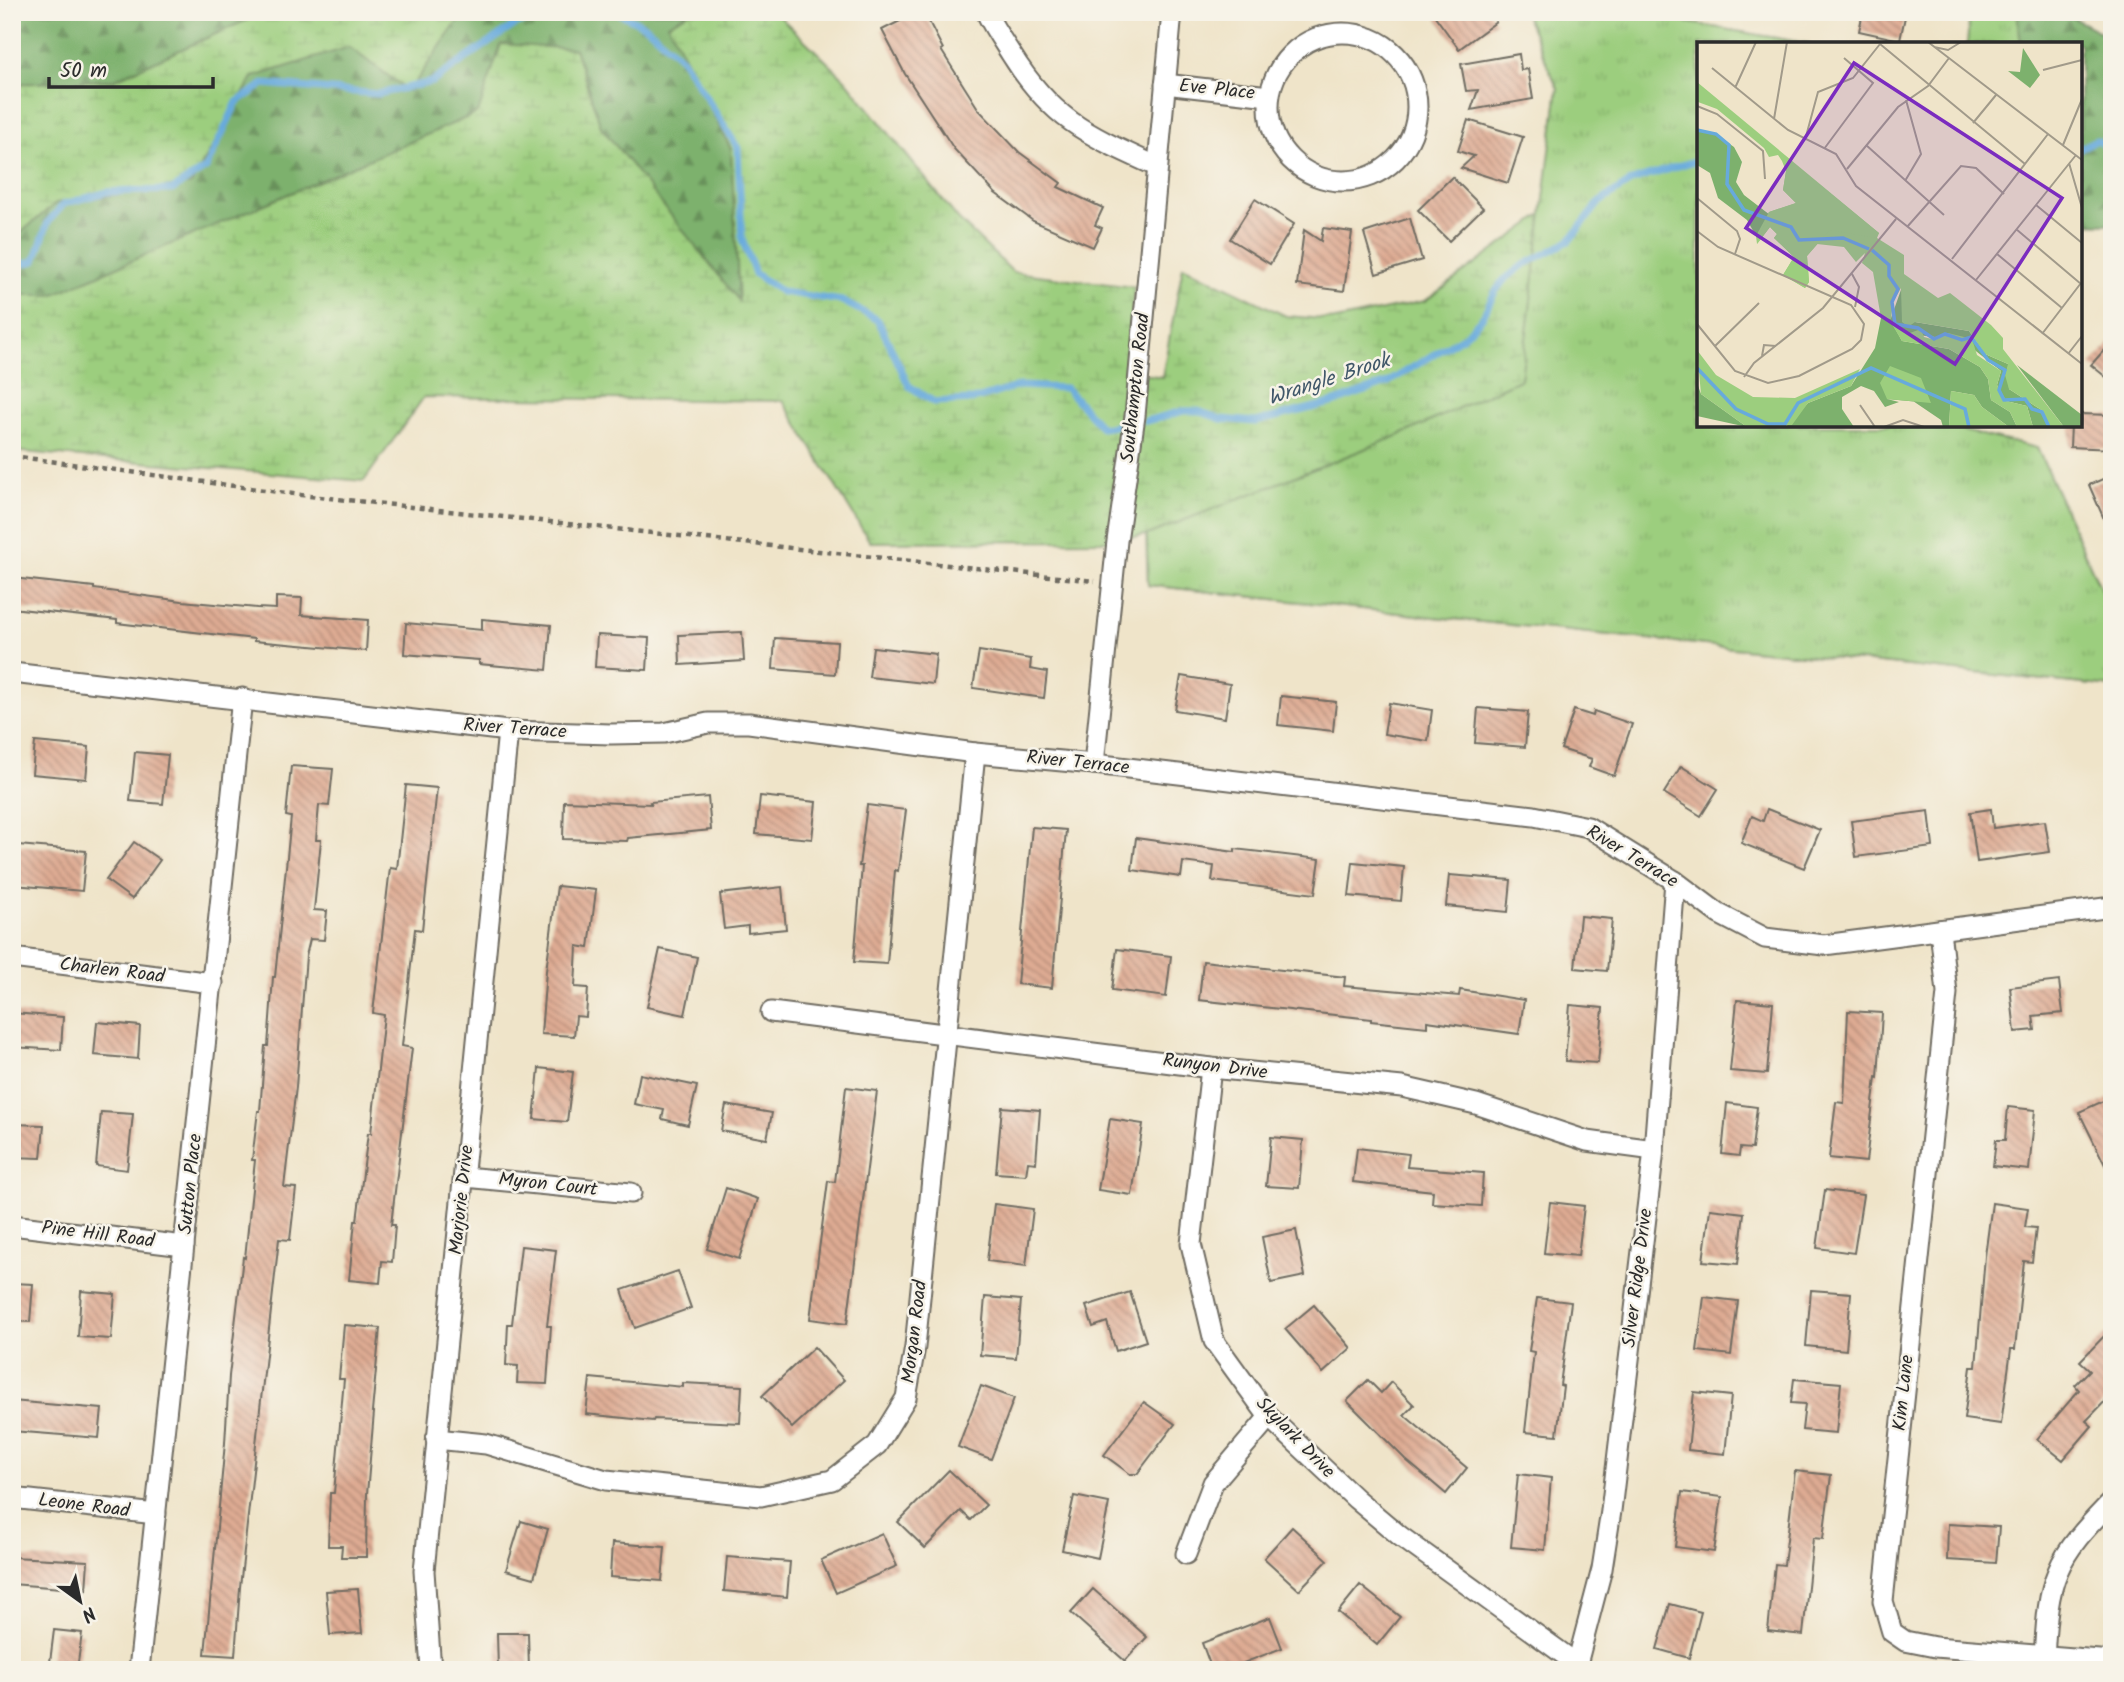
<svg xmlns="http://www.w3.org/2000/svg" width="2124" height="1682" font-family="Kalam,sans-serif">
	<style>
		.forest { fill: url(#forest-firs); stroke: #546e4c; stroke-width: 2 }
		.wetland { fill: url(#wetland-marsh); stroke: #647c54; stroke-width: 2 }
		.park { fill: url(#park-tufts); stroke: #647c54; stroke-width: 2 }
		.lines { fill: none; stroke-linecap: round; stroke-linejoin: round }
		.stream { stroke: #67aadc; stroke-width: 7 }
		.building { fill: url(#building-back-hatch) }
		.street-casing { stroke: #706c62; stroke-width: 23 }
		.path { stroke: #706c62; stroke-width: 4.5; stroke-dasharray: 5 5; stroke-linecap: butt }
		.street { stroke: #fff; stroke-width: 19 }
		.labels { text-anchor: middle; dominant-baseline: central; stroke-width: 5; stroke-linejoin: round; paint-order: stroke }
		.street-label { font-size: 19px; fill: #2b2b2b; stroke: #f7f3e8 }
		.water-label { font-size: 21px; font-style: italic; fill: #405769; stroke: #f7f3e8 }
		.inset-river { fill: none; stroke: #67aadc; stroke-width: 3.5 }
		.inset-road { fill: none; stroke: #a19a8a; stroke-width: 2 }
		.view { fill: #7b2cbf; fill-opacity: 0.15; stroke: #7b2cbf; stroke-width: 3.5 }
		.inset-edge { fill: none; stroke: #2b2b2b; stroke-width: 3.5 }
	</style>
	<defs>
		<pattern id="forest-firs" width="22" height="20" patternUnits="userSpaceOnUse" patternTransform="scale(1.75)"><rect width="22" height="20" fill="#7db16d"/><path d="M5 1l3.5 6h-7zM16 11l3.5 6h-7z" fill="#67905a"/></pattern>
		<pattern id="wetland-marsh" width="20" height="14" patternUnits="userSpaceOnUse" patternTransform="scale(1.75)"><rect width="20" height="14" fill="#9cce7e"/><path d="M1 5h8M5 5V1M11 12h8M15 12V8" fill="none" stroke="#87b16d"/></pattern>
		<pattern id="park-tufts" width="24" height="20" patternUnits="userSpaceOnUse" patternTransform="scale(1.75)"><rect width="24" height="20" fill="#9cce7e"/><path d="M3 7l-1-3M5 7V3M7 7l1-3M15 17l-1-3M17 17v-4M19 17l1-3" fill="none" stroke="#87b16d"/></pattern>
		<pattern id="building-back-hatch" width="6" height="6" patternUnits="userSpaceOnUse" patternTransform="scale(1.75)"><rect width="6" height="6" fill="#deab93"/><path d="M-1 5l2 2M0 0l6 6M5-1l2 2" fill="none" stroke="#b48b78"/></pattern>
	</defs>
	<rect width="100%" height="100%" fill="#f7f3e8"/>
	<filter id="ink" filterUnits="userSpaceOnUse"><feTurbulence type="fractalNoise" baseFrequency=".0143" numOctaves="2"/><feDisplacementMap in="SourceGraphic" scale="14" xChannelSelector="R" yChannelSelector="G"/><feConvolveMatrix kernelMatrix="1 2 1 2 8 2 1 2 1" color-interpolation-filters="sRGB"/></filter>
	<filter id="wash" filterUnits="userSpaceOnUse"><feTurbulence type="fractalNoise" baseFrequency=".00686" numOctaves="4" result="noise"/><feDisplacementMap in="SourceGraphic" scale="28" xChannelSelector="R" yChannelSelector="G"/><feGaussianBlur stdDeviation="1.57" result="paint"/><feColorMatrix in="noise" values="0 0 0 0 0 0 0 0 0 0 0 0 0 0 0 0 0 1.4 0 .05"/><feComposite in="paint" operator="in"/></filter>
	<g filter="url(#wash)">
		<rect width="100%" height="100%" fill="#efe4c9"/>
		<g class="forest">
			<polygon points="12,12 265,12 113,80 12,84"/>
			<polygon points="464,12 690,12 669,24 731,149 739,302 601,127 575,49 478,113 52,295 12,295 12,240 56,203 191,184 253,77 349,47 409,90"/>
			<polygon points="2017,12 2062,12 2112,38 2112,224 2080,223 2080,44 2021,44"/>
		</g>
		<g class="wetland">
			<polygon points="265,12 464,12 409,91 349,47 253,77 191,184 56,203 12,240 12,84 113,80"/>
			<polygon points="690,12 775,12 846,80 958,219 1013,272 1134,287 1126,371 1162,377 1183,266 1286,316 1336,320 1425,301 1543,214 1558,88 1524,12 1650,12 1650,16 1810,44 1699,44 1521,380 1406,434 1938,425 2037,448 2105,598 2112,603 2112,687 1434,617 1148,585 1146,535 1108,541 870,542 783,401 424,397 364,481 12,451 12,295 52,295 478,113 501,44 575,49 601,127 739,301 731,149 668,24"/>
		</g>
		<g class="park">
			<polygon points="1524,12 1650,12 1650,16 1810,44 1699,44 1699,425 1938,425 2037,448 2112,614 2112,687 1434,617 1148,585 1147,535 1405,433 1521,379 1558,88"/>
			<polygon points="1970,12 2017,12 2021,44 1967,44"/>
		</g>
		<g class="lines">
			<g class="stream">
				<polyline points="617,12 647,27 682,59 738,148 742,239 755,274 782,292 842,301 878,320 909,386 934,402 973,400 1019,386 1066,388 1102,428 1121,425"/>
				<polyline points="2080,148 2096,140 2112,150"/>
				<polyline points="12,266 35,261 48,222 64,204 107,192 172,190 206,168 237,102 264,84 378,94 432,82 516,24 553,12"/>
				<polyline points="1146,421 1183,411 1198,411 1221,419 1256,422 1335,402 1387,383 1464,336 1482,318 1495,292 1504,280 1522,266 1569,241 1600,202 1632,181 1691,162 1699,163"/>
			</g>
		</g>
		<g id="blocks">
			<g class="building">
				<polygon points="918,12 924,12 943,49 941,50 979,110 1019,152 1061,183 1058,187 1103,208 1095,225 1102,228 1093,247 1033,221 995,193 954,149 905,74 882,30"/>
				<polygon points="1432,12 1489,12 1496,22 1459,49"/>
				<polygon points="1863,12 1906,12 1900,40 1859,31"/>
				<polygon points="1519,54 1521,70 1528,69 1533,99 1471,110 1478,90 1466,91 1461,64"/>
				<polygon points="1468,120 1523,137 1508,183 1461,168 1474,156 1458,151"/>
				<polygon points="1452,177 1483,208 1449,241 1418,210"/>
				<polygon points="1255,199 1294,224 1270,264 1230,239"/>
				<polygon points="1410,218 1422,260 1376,274 1364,233"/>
				<polygon points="1323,228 1352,232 1344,291 1297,285 1304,230 1321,241"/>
				<polygon points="2112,341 2112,382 2091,365"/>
				<polygon points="2080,414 2112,415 2112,449 2070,447 2071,425 2080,425"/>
				<polygon points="2112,475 2112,537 2089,485"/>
				<polygon points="12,578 94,587 94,589 182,601 257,608 276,609 276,597 302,598 301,615 368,620 366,651 254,641 254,639 117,623 117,620 12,608"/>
				<polygon points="482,619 551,625 547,670 479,664 479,660 404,654 406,623 482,630"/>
				<polygon points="742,632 744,661 680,665 679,635"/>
				<polygon points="597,635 649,638 647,670 595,667"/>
				<polygon points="775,638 837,642 835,674 773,669"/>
				<polygon points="873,647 936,654 933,684 869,677"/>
				<polygon points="979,651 1031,659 1030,669 1047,672 1044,698 973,688"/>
				<polygon points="1181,676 1230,684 1225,718 1175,710"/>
				<polygon points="1281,696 1336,702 1333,731 1278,725"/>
				<polygon points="1389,703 1432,710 1428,741 1384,734"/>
				<polygon points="1478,708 1528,712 1525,747 1475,743"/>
				<polygon points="1574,710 1593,716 1594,711 1632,724 1614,776 1589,767 1592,759 1561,749"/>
				<polygon points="35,742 89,747 86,779 32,774"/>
				<polygon points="135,752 168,755 163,804 130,801"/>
				<polygon points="291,766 333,769 329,806 319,805 316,840 321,840 314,910 327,911 324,940 310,939 306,956 296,1087 284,1187 296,1188 290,1240 279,1239 240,1587 235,1656 205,1654 225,1443 229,1376 243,1257 245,1258 255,1160 252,1160 258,1111 260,1111 265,1046 268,1046 273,977 275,977 291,817 286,816"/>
				<polygon points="1681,766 1718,789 1701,816 1664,793"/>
				<polygon points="406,785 437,788 422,930 415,929 402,1046 412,1048 391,1225 395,1225 392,1262 382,1261 380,1283 349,1280 355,1221 357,1221 368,1133 371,1133 384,1015 373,1013 390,868 397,869"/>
				<polygon points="760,796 816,802 812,839 756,834"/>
				<polygon points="708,797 711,830 628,838 627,841 563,839 564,801 651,804 650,802"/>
				<polygon points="867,805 906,810 898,871 895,870 887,964 854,962 862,866 859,866"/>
				<polygon points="1767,809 1820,830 1804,868 1741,843 1752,816 1763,821"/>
				<polygon points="1991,809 1993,828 2045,821 2050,852 1977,862 1970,812"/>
				<polygon points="1929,811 1933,847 1856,857 1851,821"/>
				<polygon points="1032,827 1066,830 1052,988 1017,984"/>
				<polygon points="1136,838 1235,852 1235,849 1320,859 1315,894 1212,881 1214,866 1183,862 1181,877 1132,870"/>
				<polygon points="134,842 160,860 132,899 106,880"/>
				<polygon points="18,845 86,851 82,891 14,885"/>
				<polygon points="1353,862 1404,867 1401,901 1349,896"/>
				<polygon points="1449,875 1511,880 1508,912 1446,906"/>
				<polygon points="557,886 596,890 589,948 577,946 575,987 588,988 586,1017 576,1016 574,1036 541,1034 546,971"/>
				<polygon points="782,887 786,929 748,933 748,926 724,929 720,894"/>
				<polygon points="1580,916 1612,919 1607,971 1575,968"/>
				<polygon points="660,949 697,957 685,1015 647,1007"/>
				<polygon points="1117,949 1171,956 1166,997 1112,990"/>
				<polygon points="1203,961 1345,977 1344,986 1459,996 1460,990 1524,1000 1519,1034 1427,1021 1427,1027 1371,1021 1371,1019 1199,1000"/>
				<polygon points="2059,981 2063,1013 2033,1016 2035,1030 2015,1032 2010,987"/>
				<polygon points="1737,1000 1773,1003 1767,1074 1730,1071"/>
				<polygon points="1570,1005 1603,1008 1598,1063 1565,1061"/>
				<polygon points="1848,1011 1882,1013 1878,1078 1876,1077 1866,1162 1829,1158 1836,1102 1844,1103"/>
				<polygon points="12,1013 63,1017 61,1050 12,1047"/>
				<polygon points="97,1022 140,1026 138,1059 94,1055"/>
				<polygon points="539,1068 573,1072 567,1122 534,1119"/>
				<polygon points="640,1074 697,1086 688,1125 662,1119 664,1110 634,1104"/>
				<polygon points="846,1087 877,1091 847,1324 810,1319 828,1181 835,1182"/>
				<polygon points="2112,1097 2112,1179 2079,1112"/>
				<polygon points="1727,1103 1757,1107 1752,1149 1740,1148 1739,1156 1722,1154"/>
				<polygon points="726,1105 772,1113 767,1139 721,1131"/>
				<polygon points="1002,1107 1040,1110 1036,1163 1028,1162 1026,1175 996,1173"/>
				<polygon points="2008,1107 2035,1110 2029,1170 1993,1166 1996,1140 2005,1140"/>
				<polygon points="101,1112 133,1114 127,1170 96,1166"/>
				<polygon points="1110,1119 1143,1124 1132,1195 1098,1190"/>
				<polygon points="12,1124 44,1125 41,1158 12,1157"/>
				<polygon points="1271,1137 1303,1140 1299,1188 1266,1186"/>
				<polygon points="1357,1148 1409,1154 1407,1167 1483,1173 1481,1206 1432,1203 1433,1191 1353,1182"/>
				<polygon points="726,1188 758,1199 739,1259 707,1249"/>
				<polygon points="1825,1190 1863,1195 1854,1253 1817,1248"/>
				<polygon points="1550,1202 1584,1206 1578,1256 1544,1253"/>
				<polygon points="1992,1203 2028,1208 2025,1227 2036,1228 2032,1262 2024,1261 2015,1349 2011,1349 2001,1424 1964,1419 1971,1367 1976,1367 1985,1256"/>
				<polygon points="994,1204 1033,1209 1026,1266 987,1261"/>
				<polygon points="1710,1209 1744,1213 1738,1264 1703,1261"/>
				<polygon points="1296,1230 1305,1276 1271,1283 1262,1237"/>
				<polygon points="521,1246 556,1250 547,1326 551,1326 547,1384 517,1383 518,1366 506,1365 508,1324 512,1324"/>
				<polygon points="678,1271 691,1308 635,1328 622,1290"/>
				<polygon points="12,1283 33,1284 30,1322 12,1321"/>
				<polygon points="1811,1290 1851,1293 1846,1350 1806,1346"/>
				<polygon points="81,1291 115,1294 111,1339 78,1337"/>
				<polygon points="1130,1292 1146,1341 1116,1351 1107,1322 1093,1327 1086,1306"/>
				<polygon points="985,1297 1021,1300 1016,1358 980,1355"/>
				<polygon points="1704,1297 1738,1301 1731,1355 1697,1351"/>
				<polygon points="1537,1298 1571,1302 1560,1385 1563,1386 1557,1435 1525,1432 1534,1352 1529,1351"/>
				<polygon points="1314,1305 1351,1348 1323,1373 1285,1329"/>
				<polygon points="344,1325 380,1328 372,1412 374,1412 367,1494 366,1557 341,1557 342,1546 328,1546 330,1493 334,1493 344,1379 339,1379"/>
				<polygon points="2112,1328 2112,1394 2086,1421 2092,1426 2063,1460 2037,1439 2079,1390 2075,1385 2090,1370 2080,1361"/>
				<polygon points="814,1347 844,1380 792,1428 762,1396"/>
				<polygon points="590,1378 683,1387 683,1383 742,1386 740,1423 654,1419 653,1421 586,1414"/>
				<polygon points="1794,1379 1841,1383 1836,1433 1802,1430 1805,1404 1791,1403"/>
				<polygon points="1368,1380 1381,1393 1391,1382 1414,1405 1404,1415 1467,1468 1446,1494 1406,1460 1347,1401"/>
				<polygon points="981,1386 1014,1398 991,1459 958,1447"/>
				<polygon points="1694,1392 1731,1396 1725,1454 1688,1450"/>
				<polygon points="12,1401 102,1409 99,1438 12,1431"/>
				<polygon points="1144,1402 1175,1424 1137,1474 1130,1474 1104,1455"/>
				<polygon points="949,1470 986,1505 971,1520 961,1511 925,1548 898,1522"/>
				<polygon points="1795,1471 1831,1475 1823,1539 1813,1538 1803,1635 1768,1631 1775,1564 1784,1565"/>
				<polygon points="1518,1474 1551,1478 1545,1550 1511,1547"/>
				<polygon points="1682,1492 1722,1497 1714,1552 1675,1547"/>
				<polygon points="1074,1496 1109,1503 1098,1558 1062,1550"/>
				<polygon points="521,1521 548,1529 534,1578 506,1570"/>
				<polygon points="1948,1524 1999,1527 1996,1563 1947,1560"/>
				<polygon points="1292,1527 1328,1560 1299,1590 1264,1558"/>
				<polygon points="882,1533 897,1566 836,1593 821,1560"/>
				<polygon points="612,1543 665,1547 662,1581 610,1577"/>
				<polygon points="12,1557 88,1561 86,1590 12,1584"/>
				<polygon points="727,1557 790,1562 787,1597 724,1591"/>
				<polygon points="1360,1585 1400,1617 1377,1645 1338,1612"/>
				<polygon points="358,1589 362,1633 330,1635 326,1591"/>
				<polygon points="1093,1589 1147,1637 1125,1661 1071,1613"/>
				<polygon points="1670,1604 1701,1612 1689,1658 1657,1649"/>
				<polygon points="1270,1617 1282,1648 1243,1663 1245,1670 1212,1670 1202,1643"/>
				<polygon points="54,1630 82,1633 77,1670 49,1670"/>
				<polygon points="497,1633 528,1633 529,1670 498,1670"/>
			</g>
		</g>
	</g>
	<g filter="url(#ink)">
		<use href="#blocks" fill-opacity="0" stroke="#706c62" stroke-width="2"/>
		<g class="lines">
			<defs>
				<g id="street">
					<path d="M986,12C993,27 1002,40 1011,54C1052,120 1088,135 1156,166"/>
					<circle cx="1343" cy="107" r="74"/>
					<polyline points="1165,84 1269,96"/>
					<polyline points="12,673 508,731 611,734 664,733 708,723 749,723 975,753 1094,764 1534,816 1588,827 1675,881 1719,914 1765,938 1824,945 2112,907"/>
					<polyline points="1094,764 1117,541 1135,416 1172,12"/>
					<polyline points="1940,930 1947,993 1883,1601 1892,1632 1905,1641 1935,1647 2112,1661"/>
					<polyline points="12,958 213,983"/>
					<polyline points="771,1012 1211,1068 1402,1087 1476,1104 1587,1141 1654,1150"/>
					<polyline points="1211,1068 1191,1244 1214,1341 1269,1417 1356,1499 1400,1536 1577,1664"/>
					<polyline points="465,1177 631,1193"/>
					<polyline points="12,1225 184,1246"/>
					<polyline points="436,1439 486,1444 606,1480 761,1496 832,1480 877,1445 906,1398 915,1347 975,753"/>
					<polyline points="12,1498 156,1514"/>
					<polyline points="1186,1554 1213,1483 1269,1417"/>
					<polyline points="139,1670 242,698"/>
					<polyline points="431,1670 424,1571 508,731"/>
					<polyline points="1573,1670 1577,1664 1602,1569 1611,1511 1654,1150 1675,881"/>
					<path d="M2043,1670C2046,1638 2045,1601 2058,1571C2069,1544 2092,1522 2112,1501"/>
				</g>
			</defs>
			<use href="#street" class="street-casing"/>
			<polyline class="path" points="12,456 301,495 1095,581"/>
			<use href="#street" class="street"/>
		</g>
	</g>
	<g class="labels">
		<g class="street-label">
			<text transform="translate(1217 90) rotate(6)">Eve Place</text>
			<text transform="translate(1136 388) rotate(-84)">Southampton Road</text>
			<text transform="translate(515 729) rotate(4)">River Terrace</text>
			<text transform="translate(1078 763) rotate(6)">River Terrace</text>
			<text transform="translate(1632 857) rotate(31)">River Terrace</text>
			<text transform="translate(112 971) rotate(7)">Charlen Road</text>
			<text transform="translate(1215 1067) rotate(7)">Runyon Drive</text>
			<text transform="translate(191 1184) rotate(-84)">Sutton Place</text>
			<text transform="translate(548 1185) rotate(6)">Myron Court</text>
			<text transform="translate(462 1200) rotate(-84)">Marjorie Drive</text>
			<text transform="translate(98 1235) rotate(7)">Pine Hill Road</text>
			<text transform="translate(1638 1278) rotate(-83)">Silver Ridge Drive</text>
			<text transform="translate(915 1332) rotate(-83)">Morgan Road</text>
			<text transform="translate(1904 1393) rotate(-84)">Kim Lane</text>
			<text transform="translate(1295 1438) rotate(46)">Skylark Drive</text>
			<text transform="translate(84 1506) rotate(7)">Leone Road</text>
		</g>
		<g class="water-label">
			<text transform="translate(1329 380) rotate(-18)">Wrangle Brook</text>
		</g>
	</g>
	<g transform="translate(1697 42)">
		<rect width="385" height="385" fill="#efe4c9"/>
		<path d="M326,6L343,33L333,46L311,29L323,30ZM0,89L17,91L37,105L45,120L39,140L47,153L73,173L59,194L50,178L21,156L13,131L0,123ZM205,245L207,271L218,280L272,289L288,312L311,322L312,347L346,369L352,384L336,385L330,364L309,359L300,343L304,329L265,298L211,292L195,281L205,299L252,307L283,325L291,337L294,358L313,370L320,385H312L285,365L277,353L254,349L252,385H246L244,378L216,359L233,361L190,357L202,360L188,365L177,349L164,344L145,355V367L157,385H89L111,361L154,344L178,306L184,276H194ZM320,323L385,373V385H367ZM0,341L4,352L50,385L0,374Z" fill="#7db16d"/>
		<path d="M0,40L182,191L180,196L207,213V232L241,256L253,251L294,283L306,296V307L367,385H352L346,369L312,347L308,333L311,322L288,312L272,289L218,280L211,285L205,280L204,246L196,260L194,277L184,276L176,230L165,221L168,211L159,220L147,205L120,202L110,214L112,240L108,246L86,233L97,215L77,196L80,192L73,185L60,202L59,194L72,170L99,161L86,148L89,129L85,119L81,113L72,115L67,106L20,67L1,60ZM193,279L210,292L224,287L227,295L238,298L251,291L275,297L280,313L304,329L300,343L309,359L330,364L336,385H320L313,370L294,358L291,337L283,325L252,307L205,299ZM0,308L19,333L56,355L98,356L163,327L154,344L111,361L95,383L50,385L4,352ZM193,324L224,336L234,361L190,357L183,341ZM254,349L277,353L285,365L312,385H252Z" fill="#9cce7e"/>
		<path d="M91,117L182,191L179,196L133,188L110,214L112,240L108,246L86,233L97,215L77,196L80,192L73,185L60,202L72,170L99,161L86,148Z" fill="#9cce7e"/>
		<path class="inset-river" d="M0,88L19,92L32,103L30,142L47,168L94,185L102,198L146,196L172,207M175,208L192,223V234L201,247L195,260L198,282L221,286L237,297L248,292L265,298L274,295L291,318L308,328L302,348L307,358L328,357L335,367L345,370L352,385M0,326L39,367L71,382H88L101,361L174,326L268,367L272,385"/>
		<path class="inset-road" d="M231,0L385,118M183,2L328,122M237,5L251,8L264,0M15,26L91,88L139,112L159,144L385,322M346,28L385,18M38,46L59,0M0,64L20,72L66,109L68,137M77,77L90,0M276,81L299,53M108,98L121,50L156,36L183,2M169,103L247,173M366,103L385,57M127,107L176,41L147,16M372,121L385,166M150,127L201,65L231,44L252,16M208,139L224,112L209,58M0,156L40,189L43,197L38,212M339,163L385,201M210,185L264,124L279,126L307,152M319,187L384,242M0,189L21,205L154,263L167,282L164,298L155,307L102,334L71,341L38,329L0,282M300,212L365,266M255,217L351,92M155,232L162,245L158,265M279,238L379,113M345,292L384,241M18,304L62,261M371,312L385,294M65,314L67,303L79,304M47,335L57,321L126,266L199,177M163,363L178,385M187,385L206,378L227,385"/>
		<path class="view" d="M157,21L365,156L258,322L49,186Z"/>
		<rect width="385" height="385" class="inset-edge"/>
	</g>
	<rect width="2124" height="1682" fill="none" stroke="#f7f3e8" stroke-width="42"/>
	<g transform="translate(80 1601) rotate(147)" stroke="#f7f3e8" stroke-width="5" paint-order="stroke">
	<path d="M0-5L12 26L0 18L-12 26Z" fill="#2b2b2b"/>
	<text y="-10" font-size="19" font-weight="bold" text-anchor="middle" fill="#2b2b2b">N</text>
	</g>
	<path d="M49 77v10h164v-10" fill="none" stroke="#2b2b2b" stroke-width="3.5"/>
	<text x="60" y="77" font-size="21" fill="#2b2b2b" stroke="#f7f3e8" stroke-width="5" paint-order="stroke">50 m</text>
</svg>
